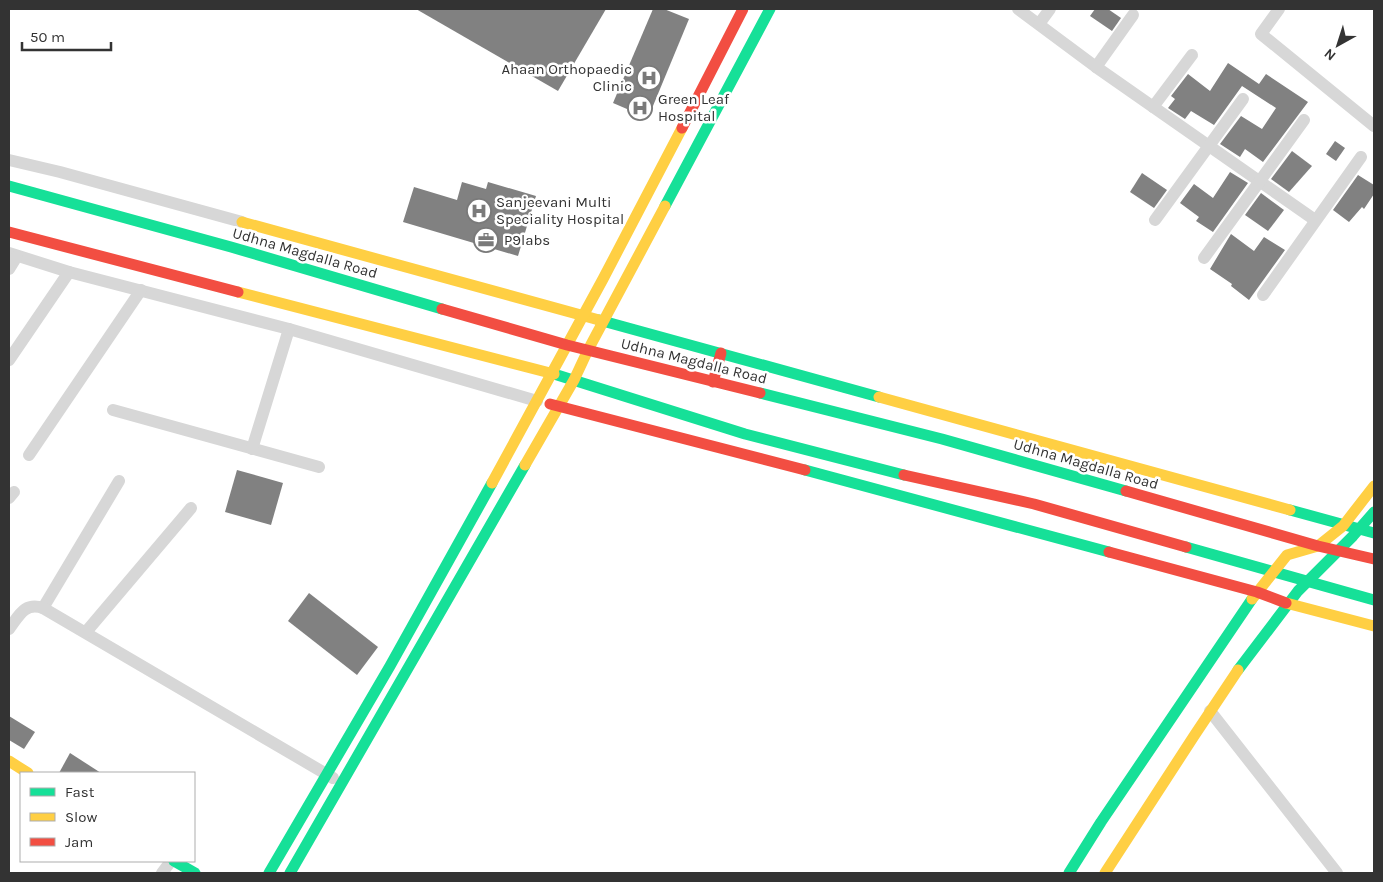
<svg xmlns="http://www.w3.org/2000/svg" width="1383" height="882" font-family="Karla,sans-serif">
	<style>
		.building { fill: #818181 }
		.lines { fill: none; stroke-linecap: round; stroke-linejoin: round }
		.street { stroke: #d7d7d7; stroke-width: 12 }
		.fast { stroke: #16e098; stroke-width: 11 }
		.slow { stroke: #ffcf43; stroke-width: 11 }
		.jam { stroke: #f24e42; stroke-width: 11 }
		.labels { text-anchor: middle; dominant-baseline: central; stroke-width: 5; stroke-linejoin: round; paint-order: stroke }
		.poi-label { font-size: 15px; fill: #333; stroke: #fff; text-anchor: start }
		.street-label { font-size: 15px; fill: #333; stroke: #fff }
	</style>
	<rect width="100%" height="100%" fill="#fff"/>
	<g class="building">
		<polygon points="416,9 606,9 558,91"/>
		<polygon points="653,9 664,9 689,19 648,118 613,103"/>
		<polygon points="1095,9 1108,9 1121,18 1112,31 1090,16"/>
		<polygon points="1228,63 1259,84 1266,74 1308,102 1263,162 1245,149 1240,157 1220,144 1241,116 1262,129 1276,108 1242,86 1214,125 1191,111 1185,119 1168,108 1175,99 1171,96 1188,74 1210,91"/>
		<polygon points="1335,141 1345,148 1336,161 1326,154"/>
		<polygon points="1292,151 1312,166 1289,192 1271,179"/>
		<polygon points="1230,172 1248,183 1213,232 1196,221 1199,217 1180,203 1194,184 1213,198"/>
		<polygon points="1142,173 1167,190 1154,208 1130,192"/>
		<polygon points="1358,175 1374,185 1374,194 1364,209 1362,207 1349,222 1333,210"/>
		<polygon points="462,182 486,189 488,182 536,196 518,256 403,222 414,187 457,200"/>
		<polygon points="1261,193 1284,210 1268,231 1245,215"/>
		<polygon points="1231,234 1254,251 1264,237 1285,250 1249,300 1231,286 1232,284 1210,269"/>
		<polygon points="237,470 283,483 271,525 225,512"/>
		<polygon points="309,593 378,647 357,675 288,621"/>
		<polygon points="9,716 35,732 24,749 9,740"/>
		<polygon points="70,753 101,773 59,773"/>
	</g>
	<g class="lines">
		<g class="street">
			<polyline points="1018,9 1096,67 1315,220"/>
			<polyline points="1279,9 1261,34 1374,126"/>
			<polyline points="1039,24 1050,9"/>
			<polyline points="1096,67 1133,15"/>
			<polyline points="1153,107 1192,55"/>
			<polyline points="9,160 60,172 242,222"/>
			<polyline points="1155,220 1243,99"/>
			<polyline points="9,253 69,272 289,329 537,401"/>
			<polyline points="1204,258 1304,120"/>
			<polyline points="9,269 17,256"/>
			<polyline points="1263,295 1361,157"/>
			<polyline points="9,360 69,272"/>
			<polyline points="113,410 319,467"/>
			<polyline points="252,449 289,329"/>
			<polyline points="29,455 141,290"/>
			<polyline points="9,498 14,492"/>
			<polyline points="43,608 119,481"/>
			<path d="M9,629C19,616 24,602 43,608L333,778"/>
			<polyline points="86,632 191,508"/>
			<polyline points="1210,711 1337,873"/>
			<polyline points="162,873 171,861"/>
		</g>
		<g class="fast">
			<polyline points="9,186 231,247 442,309"/>
			<polyline points="665,206 770,9"/>
			<polyline points="599,320 879,397"/>
			<polyline points="554,374 745,434 904,475"/>
			<polyline points="760,393 942,439 1126,491"/>
			<polyline points="805,470 1109,552"/>
			<polyline points="1290,510 1374,533"/>
			<polyline points="1186,547 1374,600"/>
			<polyline points="1238,670 1298,591 1353,536 1374,512"/>
			<polyline points="174,861 195,873"/>
			<polyline points="269,873 390,666 492,483"/>
			<polyline points="290,873 525,465"/>
			<polyline points="1069,873 1101,822 1252,599"/>
		</g>
		<g class="slow">
			<polyline points="242,222 599,320"/>
			<polyline points="238,292 554,374"/>
			<polyline points="879,397 1290,510"/>
			<polyline points="525,465 574,380 588,350 665,206"/>
			<polyline points="492,483 603,279 682,128"/>
			<polyline points="1252,599 1287,555 1318,546 1343,526 1374,486"/>
			<polyline points="1286,603 1374,626"/>
			<polyline points="9,761 28,773"/>
			<polyline points="1105,873 1194,736 1238,670"/>
		</g>
		<g class="jam">
			<polyline points="682,128 743,9"/>
			<polyline points="9,232 238,292"/>
			<polyline points="442,309 567,345 760,393"/>
			<polyline points="713,382 721,353"/>
			<polyline points="550,404 805,470"/>
			<polyline points="904,475 1034,504 1186,547"/>
			<polyline points="1126,491 1318,546 1374,559"/>
			<polyline points="1109,552 1257,592 1286,603"/>
		</g>
	</g>
	<defs>
		<symbol id="hospital-ring" viewBox="-11 -11 22 22"><circle r="9.5" fill="#fff" stroke="#7a7a7a" stroke-width="1.5"/><path d="M-5-5h3v3.5h4V-5h3V5h-3V1.5h-4V5h-3Z" fill="#7a7a7a"/></symbol>
		<symbol id="office-ring" viewBox="-11 -11 22 22"><circle r="9.5" fill="#fff" stroke="#7a7a7a" stroke-width="1.5"/><path d="M-6-3h4V-5.5h4V-3h4V5H-6ZM-1-4.5V-3h2v-1.5ZM-6 0V1H6V0Z" fill="#7a7a7a"/></symbol>
	</defs>
	<g fill-rule="evenodd">
		<use href="#hospital-ring" x="635" y="64" width="28" height="28"/>
		<use href="#hospital-ring" x="626" y="94" width="28" height="28"/>
		<use href="#hospital-ring" x="465" y="197" width="28" height="28"/>
		<use href="#office-ring" x="472" y="226" width="28" height="28"/>
	</g>
	<g class="labels">
		<g class="poi-label">
			<text x="632" y="69" text-anchor="end">Ahaan Orthopaedic<tspan x="632" dy="17">Clinic</tspan></text>
			<text x="658" y="99">Green Leaf<tspan x="658" dy="17">Hospital</tspan></text>
			<text x="496" y="202">Sanjeevani Multi<tspan x="496" dy="17">Speciality Hospital</tspan></text>
			<text x="504" y="240">P9labs</text>
		</g>
		<g class="street-label">
			<text transform="translate(305 253) rotate(16)">Udhna Magdalla Road</text>
			<text transform="translate(694 361) rotate(14)">Udhna Magdalla Road</text>
			<text transform="translate(1086 464) rotate(16)">Udhna Magdalla Road</text>
		</g>
	</g>
	<rect width="1383" height="882" fill="none" stroke="#333333" stroke-width="20"/>
	<rect x="20" y="772" width="175" height="90" fill="#ffffff" stroke="#adadad"/>
	<rect x="30" y="788" width="25" height="8" fill="#16e098" stroke="#adadad"/>
	<text x="65" y="797" font-size="15" fill="#333333">Fast</text>
	<rect x="30" y="813" width="25" height="8" fill="#ffcf43" stroke="#adadad"/>
	<text x="65" y="822" font-size="15" fill="#333333">Slow</text>
	<rect x="30" y="838" width="25" height="8" fill="#f24e42" stroke="#adadad"/>
	<text x="65" y="847" font-size="15" fill="#333333">Jam</text>
	<g transform="translate(1338 45) rotate(219)" stroke="#ffffff" stroke-width="4" paint-order="stroke">
	<path d="M0-4L9 19L0 12L-9 19Z" fill="#333333"/>
	<text y="-8" font-size="14" font-weight="bold" text-anchor="middle" fill="#333333">N</text>
	</g>
	<path d="M22 42v8h89v-8" fill="none" stroke="#333333" stroke-width="2.5"/>
	<text x="30" y="42" font-size="15" fill="#333333" stroke="#ffffff" stroke-width="4" paint-order="stroke">50 m</text>
</svg>
